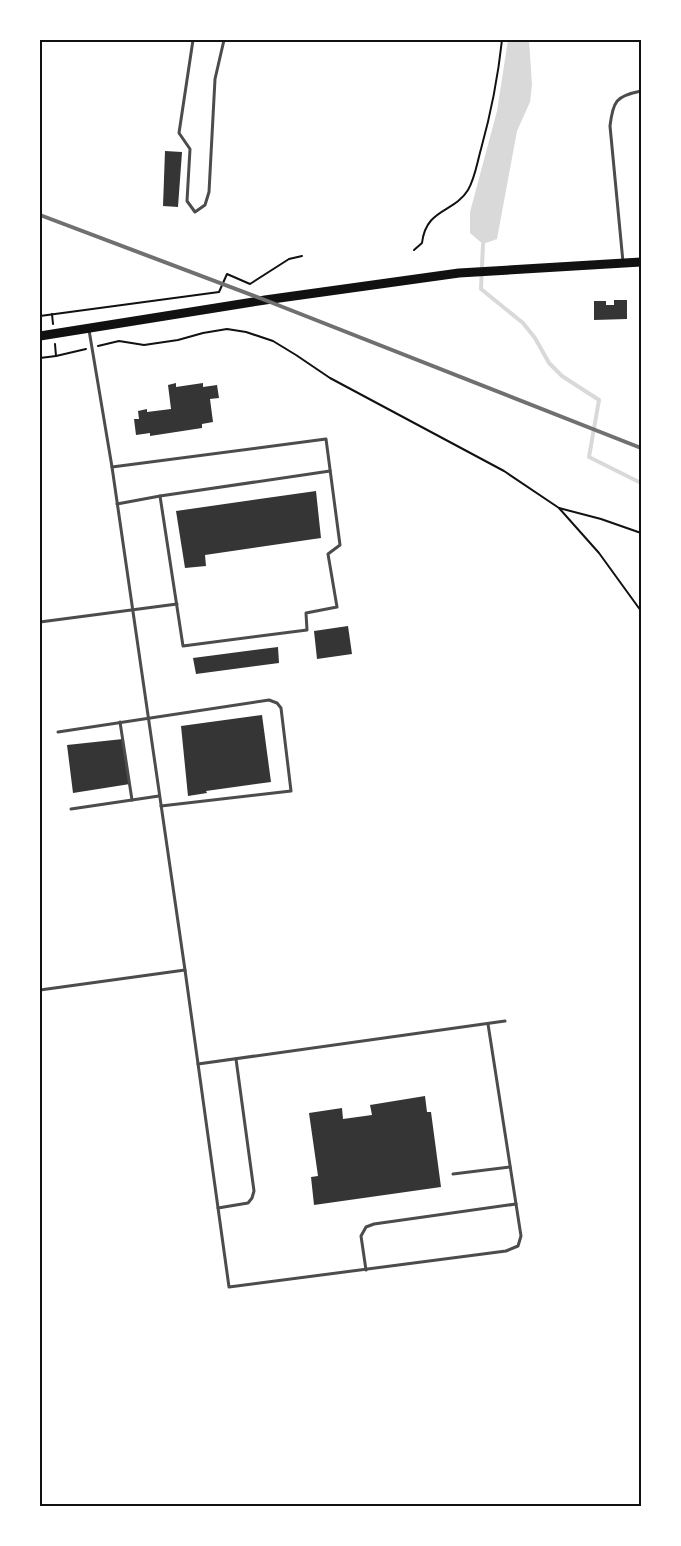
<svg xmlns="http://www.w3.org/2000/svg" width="681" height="1546" font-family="Lora,serif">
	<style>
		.water { fill: #d9d9d9 }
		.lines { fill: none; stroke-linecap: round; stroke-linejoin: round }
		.stream { stroke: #d9d9d9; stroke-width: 4 }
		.building { fill: #353535 }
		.path { stroke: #111; stroke-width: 2 }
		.service { stroke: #4c4c4c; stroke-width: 3 }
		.secondary { stroke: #111; stroke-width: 9 }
		.rail { stroke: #707070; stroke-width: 4 }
		.neatline { fill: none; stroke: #111; stroke-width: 2 }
	</style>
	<rect width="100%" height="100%" fill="#fff"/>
	<polygon class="water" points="508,40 529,40 532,85 530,102 517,131 497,239 483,244 470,233 470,212 497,111"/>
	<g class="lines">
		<polyline class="stream" points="483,244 481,289 523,323 535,338 549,363 562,376 599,400 589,457 641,483"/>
	</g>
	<g class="building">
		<polygon points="165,151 182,152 178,207 163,206"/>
		<polygon points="614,300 627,300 627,319 594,320 594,301 606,301 606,305 614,305"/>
		<polygon points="176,383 176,387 203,383 203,387 217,385 219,398 210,399 213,422 202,424 202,428 150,436 150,433 136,435 134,419 139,419 138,411 147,409 147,412 171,409 168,385"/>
		<polygon points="316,491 321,538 205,555 206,566 185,568 176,511"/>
		<polygon points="348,626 352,654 317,659 314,631"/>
		<polygon points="278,647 279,663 196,674 193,658"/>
		<polygon points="262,715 271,782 206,791 207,793 188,796 181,726"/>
		<polygon points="123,739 130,784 73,793 67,745"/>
		<polygon points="425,1096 427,1112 431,1112 441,1187 314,1205 311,1177 318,1176 309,1113 342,1108 343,1119 372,1115 370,1105"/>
	</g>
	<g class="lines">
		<g class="path">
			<path d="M414,250L422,243C426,208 454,213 468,190C475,178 477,163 481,149C491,113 498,77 502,40"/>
			<polyline points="52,314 53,324"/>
			<polyline points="40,316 219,292 227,274 250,284 289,259 302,256"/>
			<polyline points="55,344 56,356 86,349"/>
			<polyline points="98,346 119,341 144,345 178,340 203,333 227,329 246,332 273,341 296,355 330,378 504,471 559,508 599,553 641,611"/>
			<polyline points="40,358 56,356"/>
			<polyline points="559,508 601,519 641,533"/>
		</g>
		<g class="service">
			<polyline points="193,40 179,133 190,149 187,201 195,212 205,205 209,192 215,79 224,40"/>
			<path d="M623,262L610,126C613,101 616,96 641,91"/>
			<polyline points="112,467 326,439 340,545 328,554 337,607 306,613 307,630 183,646 160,496"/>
			<polyline points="117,504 160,496 330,471"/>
			<polyline points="40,622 177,604"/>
			<polyline points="120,722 132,800"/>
			<polyline points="58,732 269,700 277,703 281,708 291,791 161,806"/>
			<polyline points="71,809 159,796"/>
			<polyline points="185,970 229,1287 506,1251 518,1246 521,1236 488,1024"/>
			<polyline points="40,990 185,970 112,467 89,330"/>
			<polyline points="198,1064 505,1021"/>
			<polyline points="453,1174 510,1167"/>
			<polyline points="218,1208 248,1203 252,1198 254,1191 236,1059"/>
			<polyline points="366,1270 361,1236 366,1227 374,1224 516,1204"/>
		</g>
		<polyline class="secondary" points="40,336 265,300 459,273 641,262"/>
		<polyline class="rail" points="40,215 265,300 641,448"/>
	</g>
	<rect width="681" height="1546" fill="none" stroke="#ffffff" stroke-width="82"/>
	<rect x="41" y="41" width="599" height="1464" class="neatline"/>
</svg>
